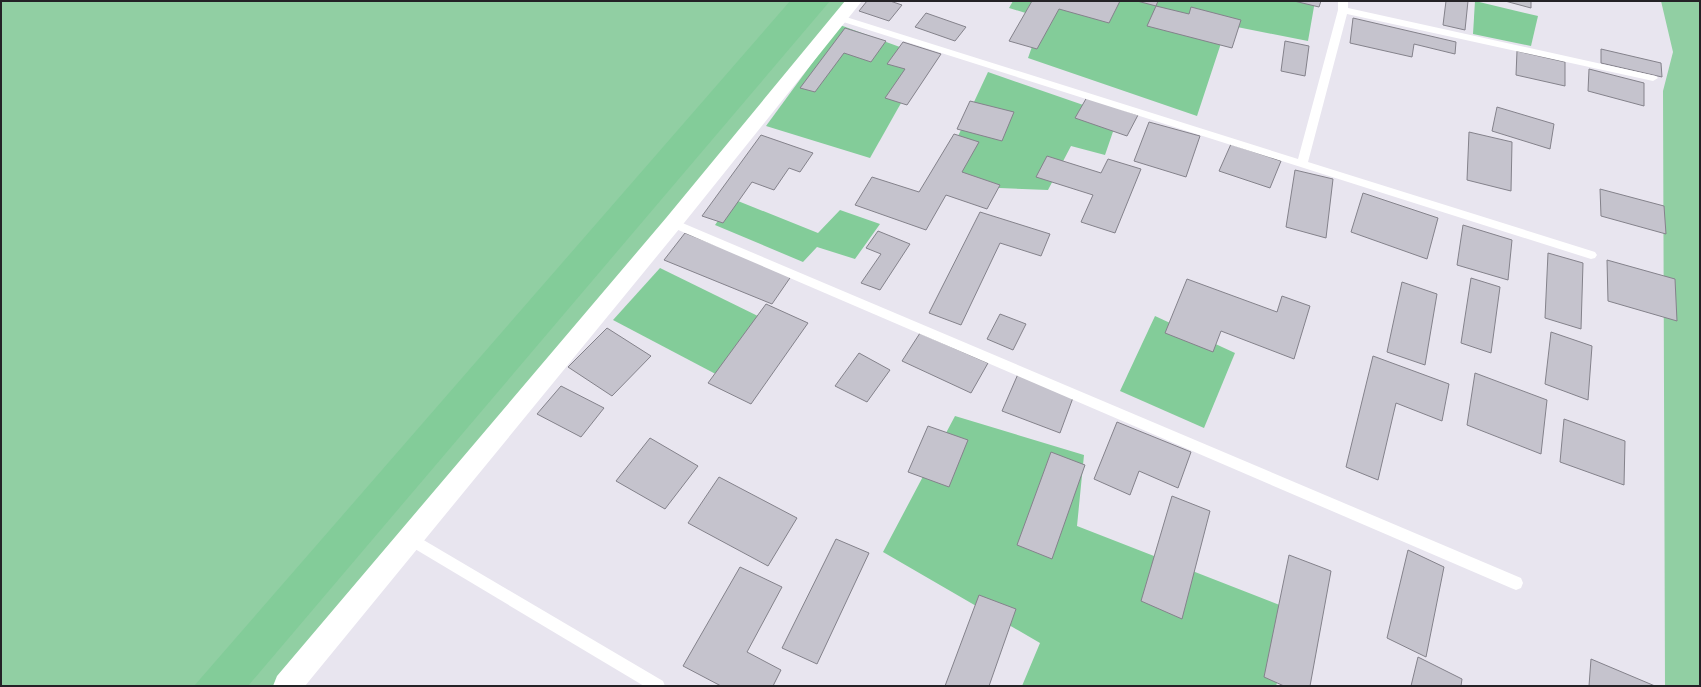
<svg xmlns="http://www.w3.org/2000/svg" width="1701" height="687" font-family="'Open Sans',sans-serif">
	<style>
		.green { fill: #91cfa3 }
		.forest { fill: #83cc99 }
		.building { fill: #c5c3cd; stroke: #84828b }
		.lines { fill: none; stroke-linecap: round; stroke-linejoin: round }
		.lane { fill: #fff; fill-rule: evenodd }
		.secondary { fill: #fff; fill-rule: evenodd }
	</style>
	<rect width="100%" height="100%" fill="#e8e5ef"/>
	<g class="green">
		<polygon points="1,1 851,1 281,686 1,686"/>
		<polygon points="1661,1 1700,1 1700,686 1665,686 1663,91 1673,52"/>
	</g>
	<g class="forest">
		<polygon points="790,1 830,1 248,686 194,686"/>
		<polygon points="1013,1 1315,1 1308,41 1227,25 1197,116 1028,58 1042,18 1009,8"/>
		<polygon points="1475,1 1538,16 1531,46 1473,34"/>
		<polygon points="840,25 927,57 870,158 766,126"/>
		<polygon points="988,72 1118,117 1105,155 1071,146 1048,190 975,187 945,164"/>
		<polygon points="733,199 818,233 840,210 880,224 855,259 817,247 803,262 715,225"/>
		<polygon points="660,268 772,323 727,380 613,320"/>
		<polygon points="1155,316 1235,353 1204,428 1120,391"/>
		<polygon points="955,416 1084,455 1077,526 1300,613 1276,686 1022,686 1040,643 883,552"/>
	</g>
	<g class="building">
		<polygon points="867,1 890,1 902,5 889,21 859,11"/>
		<polygon points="1032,1 1120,1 1109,23 1059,9 1037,49 1009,41"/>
		<polygon points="1137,1 1158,1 1156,6"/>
		<polygon points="1294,1 1321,1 1319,7"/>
		<polygon points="1446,1 1468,1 1465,30 1443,25"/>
		<polygon points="1505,1 1531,1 1531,8"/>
		<polygon points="1156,6 1189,14 1191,7 1241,20 1232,48 1147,26"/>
		<polygon points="926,13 966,27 955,41 915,27"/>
		<polygon points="1353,18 1456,42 1455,54 1414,44 1412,57 1350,43"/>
		<polygon points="845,28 886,41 871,62 844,53 815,92 800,88"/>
		<polygon points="1285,41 1309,46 1305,76 1281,71"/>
		<polygon points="903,42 941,54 907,105 885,98 905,69 887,64"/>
		<polygon points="1601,49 1661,63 1662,77 1601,63"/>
		<polygon points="1517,51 1565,62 1565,86 1516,75"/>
		<polygon points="1589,69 1644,83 1644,106 1588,91"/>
		<polygon points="1087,97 1138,115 1127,136 1075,118"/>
		<polygon points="970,101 1014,112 1002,141 957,129"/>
		<polygon points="1497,107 1554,124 1550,149 1492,131"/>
		<polygon points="1149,122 1200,136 1186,177 1134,161"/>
		<polygon points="1469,132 1512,142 1511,191 1467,180"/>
		<polygon points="954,134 979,142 962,172 1000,185 987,209 946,195 926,230 855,205 872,177 919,192"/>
		<polygon points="761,135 813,153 800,172 789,168 774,190 752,182 723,223 702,216"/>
		<polygon points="1231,144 1281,161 1270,188 1219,171"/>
		<polygon points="1047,156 1101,173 1108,159 1141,169 1115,233 1081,222 1093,195 1036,177"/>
		<polygon points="1295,170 1333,179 1326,238 1286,227"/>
		<polygon points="1600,189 1664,206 1666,234 1601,216"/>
		<polygon points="1363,193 1438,218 1427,259 1351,232"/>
		<polygon points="980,212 1050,234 1041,256 1000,243 961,325 929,313"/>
		<polygon points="1463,225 1512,240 1508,280 1457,265"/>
		<polygon points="878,231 910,244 880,290 861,283 881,254 866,248"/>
		<polygon points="685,233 792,275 772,304 664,260"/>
		<polygon points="1548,253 1583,263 1581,329 1545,318"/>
		<polygon points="1607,260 1675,279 1677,321 1608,301"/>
		<polygon points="1471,278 1500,287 1491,353 1461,343"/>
		<polygon points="1187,279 1277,312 1282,296 1310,306 1294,359 1221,331 1213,352 1165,333"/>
		<polygon points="1402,282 1437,294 1425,365 1387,352"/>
		<polygon points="766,304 808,323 751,404 708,383"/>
		<polygon points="1000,314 1026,324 1013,350 987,339"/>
		<polygon points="607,328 651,356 612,396 568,367"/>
		<polygon points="1551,332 1592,346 1588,400 1545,384"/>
		<polygon points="920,333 988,363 971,393 902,361"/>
		<polygon points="859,353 890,370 867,402 835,386"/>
		<polygon points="1373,356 1449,384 1442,421 1396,403 1378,480 1346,467"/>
		<polygon points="1475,373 1547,400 1541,454 1467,425"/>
		<polygon points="1018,374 1074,395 1060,433 1002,411"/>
		<polygon points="561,386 604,408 581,437 537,414"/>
		<polygon points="1564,419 1625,441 1624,485 1560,462"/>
		<polygon points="1117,422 1191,452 1178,488 1139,471 1130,495 1094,479"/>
		<polygon points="928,426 968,440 949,487 908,472"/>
		<polygon points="650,438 698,466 665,509 616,481"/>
		<polygon points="1051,452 1085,465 1052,559 1017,545"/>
		<polygon points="719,477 797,518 768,566 688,523"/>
		<polygon points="1172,496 1210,511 1182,619 1141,601"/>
		<polygon points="836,539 869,553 817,664 782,648"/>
		<polygon points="1408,550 1444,567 1426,657 1387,638"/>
		<polygon points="1289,555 1331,571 1310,686 1284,686 1264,677"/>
		<polygon points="740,567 782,587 747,652 781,670 773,686 721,686 683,666"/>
		<polygon points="979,595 1016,609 989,686 945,686"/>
		<polygon points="1418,657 1462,679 1461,686 1411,686"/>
		<polygon points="1591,659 1655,686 1589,686"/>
	</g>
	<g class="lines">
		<g class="lane">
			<polygon points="1338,1 1348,1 1348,8 1656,76 1658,78 1653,81 1347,14 1308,162 1595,252 1597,255 1595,258 1591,259 837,20 835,18 837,16 843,16 1298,159 1338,10"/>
			<polygon points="673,219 1521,578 1523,583 1521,588 1516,590 1511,588 669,226 668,223 669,220"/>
			<polygon points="410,532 663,681 665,686 644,686 405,543 403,538 405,533"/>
		</g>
		<polygon class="secondary" points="845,1 862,1 680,228 305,686 273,686 277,676 666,218"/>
	</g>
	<rect width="1701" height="687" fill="none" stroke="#242226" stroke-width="4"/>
</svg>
